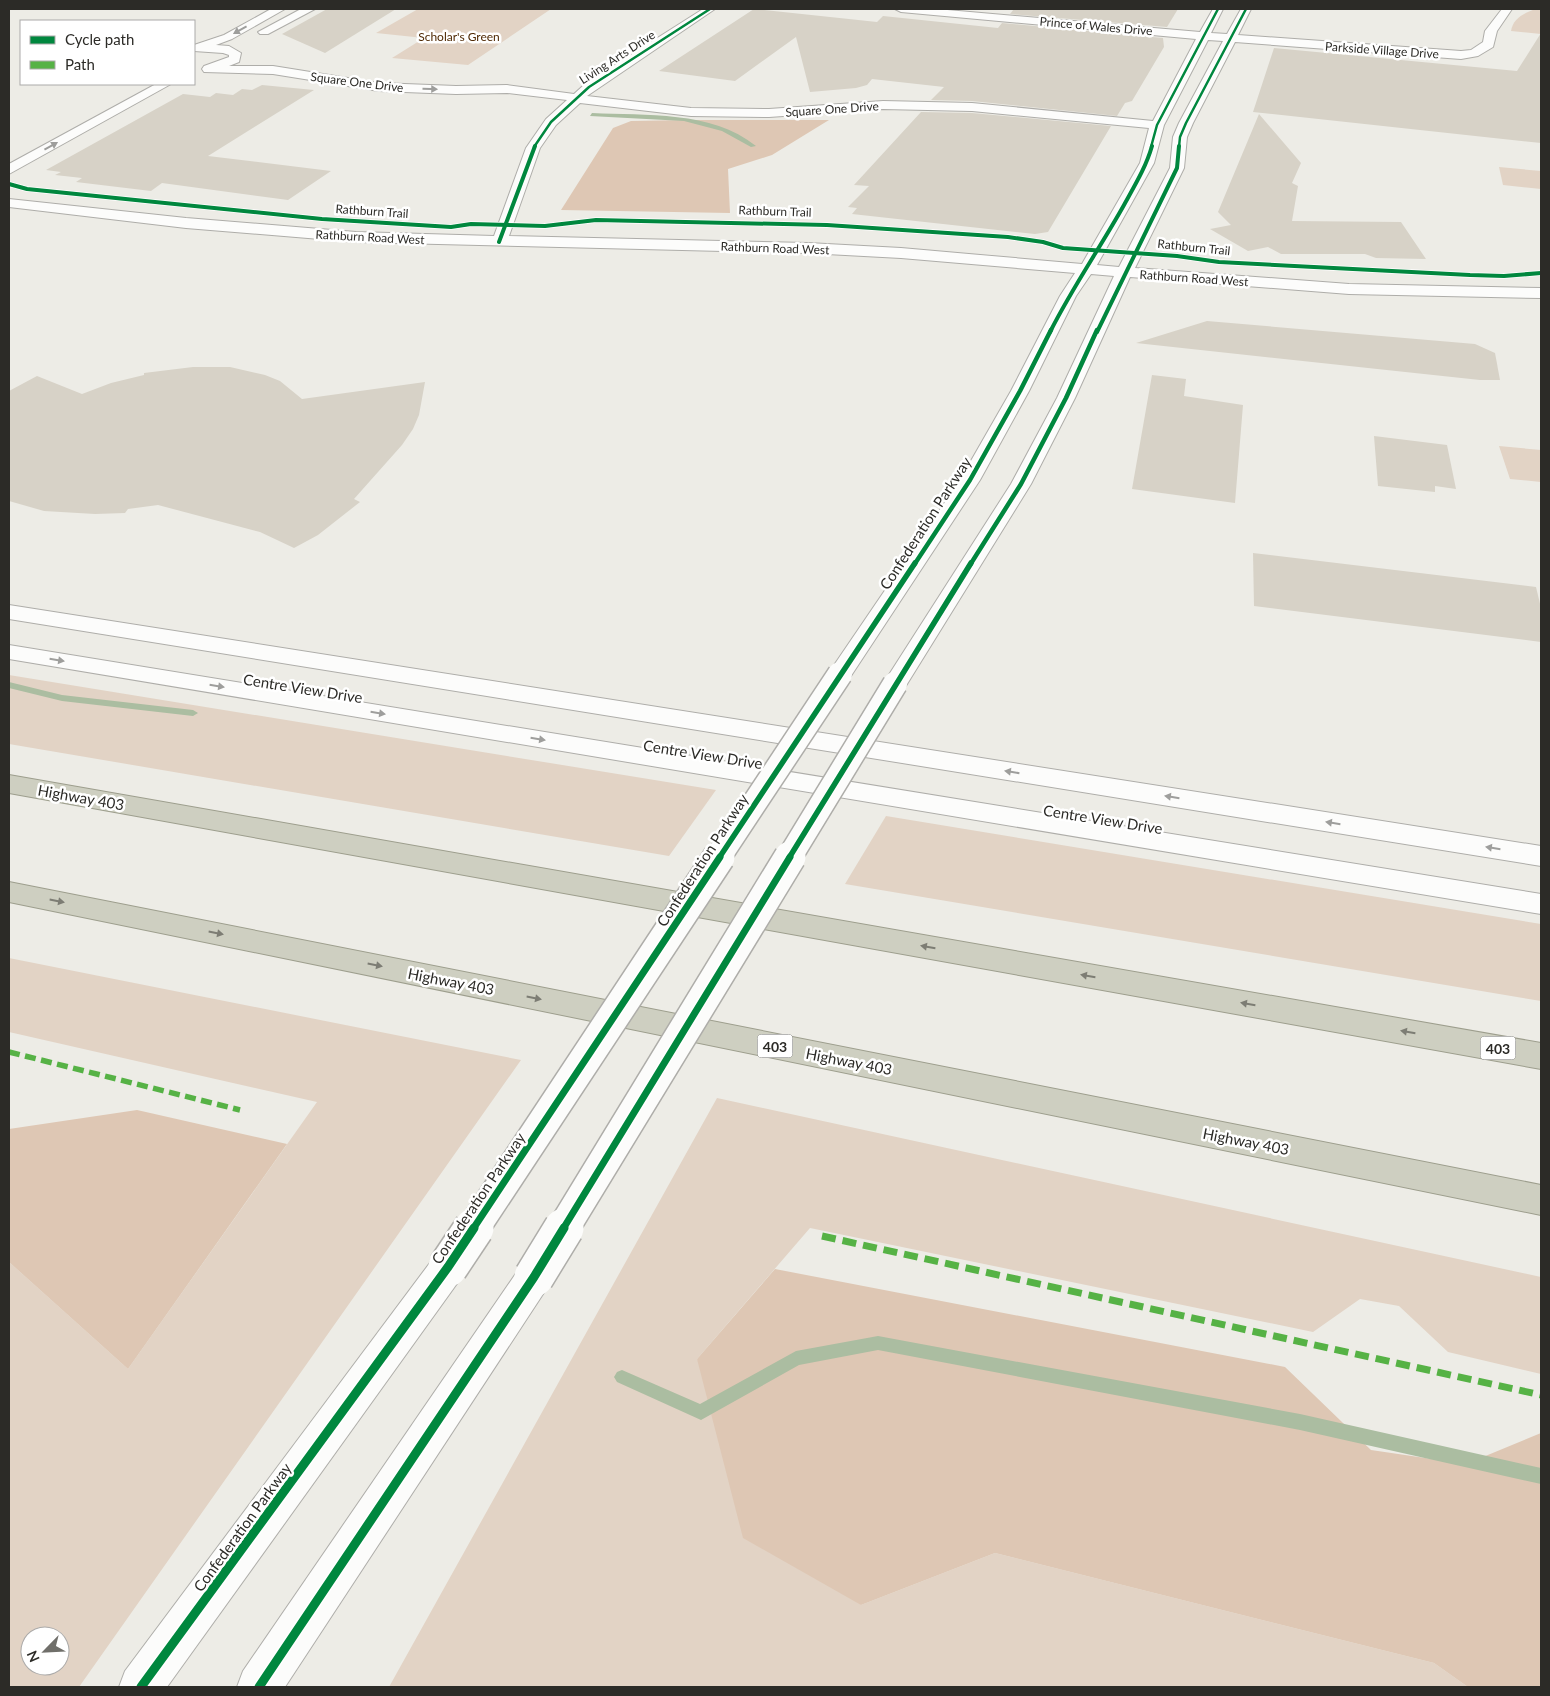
<svg xmlns="http://www.w3.org/2000/svg" width="1550" height="1696" font-family="Lato,sans-serif">
	<style>
		.green { fill: #e2d3c5; fill-rule: evenodd }
		.forest { fill: #dec7b4 }
		.lines { fill: none; stroke-linecap: round; stroke-linejoin: round }
		.stream { fill: #abbda1; fill-rule: evenodd }
		.building { fill: #d7d2c7 }
		.minor-casing { stroke: #aeada9; stroke-width: 2 }
		.highway-casing { stroke: #9d9e8d; stroke-width: 2 }
		.minor { fill: #fcfcfb; fill-rule: evenodd }
		.highway { fill: #cecfc1; fill-rule: evenodd }
		.minor-bridge-far2-casing { stroke: #aeada9; stroke-width: 27; stroke-linecap: butt }
		.minor-bridge-far1-casing { stroke: #aeada9; stroke-width: 34; stroke-linecap: butt }
		.minor-bridge-casing { stroke: #aeada9; stroke-width: 42; stroke-linecap: butt }
		.minor-bridge-far2 { stroke: #fcfcfb; stroke-width: 24 }
		.minor-bridge-far1 { stroke: #fcfcfb; stroke-width: 31 }
		.minor-bridge { stroke: #fcfcfb; stroke-width: 39 }
		.quiet-far1 { stroke: #56b245; stroke-width: 5.5; stroke-dasharray: 11 5.5; stroke-linecap: butt }
		.quiet { stroke: #56b245; stroke-width: 7; stroke-dasharray: 14 7; stroke-linecap: butt }
		.cycleway-far5-casing { stroke: #fff; stroke-width: 4 }
		.cycleway-far4-casing { stroke: #fff; stroke-width: 5.5 }
		.cycleway-far3-casing { stroke: #fff; stroke-width: 7 }
		.cycleway-far2-casing { stroke: #fff; stroke-width: 8 }
		.cycleway-far1-casing { stroke: #fff; stroke-width: 10 }
		.cycleway-casing { stroke: #fff; stroke-width: 12 }
		.cycleway-far5 { stroke: #00873e; stroke-width: 2.5 }
		.cycleway-far4 { stroke: #00873e; stroke-width: 4 }
		.cycleway-far3 { stroke: #00873e; stroke-width: 4.5 }
		.cycleway-far2 { stroke: #00873e; stroke-width: 5.5 }
		.cycleway-far1 { stroke: #00873e; stroke-width: 7 }
		.cycleway { stroke: #00873e; stroke-width: 9 }
		.oneway { fill: #9e9e9c }
		.oneway2 { fill: #7d7d74 }
		.labels { text-anchor: middle; dominant-baseline: central; stroke-width: 5; stroke-linejoin: round; paint-order: stroke }
		.far-street-label { font-size: 12px; fill: #2c2b27; stroke: #fff }
		.far-park-label { font-size: 12px; fill: #4f2904; stroke: #fff }
		.shield { fill: #fff; stroke: #6b6b68; stroke-width: 1 }
		.shield-label { font-size: 14px; font-weight: bold; fill: #2c2b27 }
		.street-label { font-size: 15px; fill: #2c2b27; stroke: #fff }
	</style>
	<rect width="100%" height="100%" fill="#edece6"/>
	<g class="green">
		<polygon points="418,9 551,9 468,65 392,58 424,38 376,33"/>
		<path d="M1536,9H1541V34L1511,31C1513,18 1524,13 1536,9Z"/>
		<polygon points="1499,167 1541,171 1541,189 1503,185"/>
		<polygon points="1499,446 1541,450 1541,482 1510,479"/>
		<polygon points="9,675 716,790 669,856 9,744"/>
		<polygon points="886,816 1541,924 1541,1001 845,884"/>
		<path d="M9,958L521,1060L79,1687H9V1262L128,1369L317,1102L9,1032ZM30,1636H60V1666H30Z"/>
		<polygon points="717,1098 1541,1277 1541,1374 1448,1352 1399,1306 1360,1299 1313,1332 810,1228 697,1359 861,1605 995,1553 1434,1663 1468,1687 389,1687"/>
	</g>
	<g class="forest">
		<polygon points="687,120 829,120 772,155 728,169 730,213 561,210 613,128 631,121"/>
		<polygon points="137,1110 287,1144 128,1369 9,1262 9,1129"/>
		<polygon points="775,1269 1285,1367 1371,1450 1466,1464 1541,1433 1541,1687 1468,1687 1434,1663 995,1553 861,1605 743,1538 697,1359"/>
	</g>
	<g class="lines">
		<g class="stream">
			<path d="M592,113C646,116 711,110 756,146L751,147L722,131L684,121L590,116Z"/>
			<polygon points="9,682 62,695 193,710 198,713 193,716 62,701 9,688"/>
			<polygon points="878,1336 1300,1414 1541,1468 1541,1484 1300,1430 878,1350 799,1365 701,1420 617,1382 614,1377 617,1372 622,1370 700,1404 796,1351"/>
		</g>
	</g>
	<g class="building">
		<polygon points="327,9 396,9 325,53 282,34"/>
		<polygon points="754,9 877,22 883,16 998,28 1002,23 1163,38 1164,47 1132,101 1125,103 1117,116 972,101 931,100 944,87 872,79 867,85 856,88 810,92 796,37 735,81 659,71"/>
		<polygon points="1014,9 1178,9 1167,27 1010,14"/>
		<polygon points="1541,33 1541,143 1253,112 1274,48 1517,71"/>
		<polygon points="262,85 314,90 208,156 331,171 288,200 162,183 151,191 76,182 82,178 55,175 61,172 46,170 183,94 210,97 216,93 233,95 242,89 252,90"/>
		<polygon points="921,112 972,113 1111,126 1048,232 1035,234 852,214 857,208 848,207 869,186 854,185"/>
		<polygon points="1259,114 1301,163 1292,183 1298,186 1292,221 1401,222 1426,259 1376,258 1365,254 1281,254 1268,247 1248,251 1210,229 1231,225 1218,212"/>
		<polygon points="1207,321 1475,344 1495,353 1500,380 1480,380 1136,343"/>
		<polygon points="193,367 230,367 265,375 280,381 302,399 425,382 419,415 413,429 402,445 354,499 360,502 318,535 294,548 260,532 158,505 128,509 125,513 95,514 44,511 9,501 9,391 37,376 82,394 111,383 144,375 144,373"/>
		<polygon points="1152,375 1186,379 1184,396 1243,405 1235,503 1132,489"/>
		<polygon points="1374,436 1447,445 1456,489 1435,486 1435,492 1378,486"/>
		<polygon points="1253,553 1536,587 1541,608 1541,642 1254,606"/>
	</g>
	<g class="lines">
		<defs>
			<g id="minor">
				<path d="M271,9H285L232,39L216,45L229,46L241,53L239,62L229,66H273L379,83L456,86L507,85L574,94L585,84L703,9H715L587,96L691,108L769,109L883,101L972,103L1153,121L1196,39L901,12L895,9H936L1200,32L1213,9H1223L1211,33L1227,34L1241,9H1251L1238,35L1461,51L1471,50L1483,42L1485,31L1502,9H1512L1497,31L1493,47L1478,56L1461,59L1235,42L1193,123L1187,137L1184,168L1135,268L1349,284L1541,288V298L1349,294L1130,277L1075,398L1031,484L904,689L895,691L886,689L883,684L1011,484L1057,398L1114,276L1091,274L1076,296L1029,391L980,480L849,679L840,681L831,679L828,674L960,480L1011,391L1060,296L1075,273L901,258L808,253L356,242L186,228L9,207V199L186,218L356,232L494,236L526,148L546,119L567,100L507,93L456,94L379,91L273,74L204,72L202,69L204,66L229,57V55L223,53L194,51V45L224,35ZM1208,40L1223,41L1179,123L1173,137L1170,168L1119,267L1097,265L1154,163L1164,125ZM580,103L691,116L769,117L883,109L972,111L1149,128L1140,163L1082,264L901,248L808,243L509,236L540,148L556,125Z"/>
				<polygon points="301,9 315,9 268,34 260,34 258,32"/>
				<polygon points="156,84 171,84 9,174 9,164"/>
				<polygon points="9,605 1541,846 1541,866 9,619"/>
				<polygon points="9,645 1541,894 1541,914 9,659"/>
				<polygon points="448,1251 461,1256 466,1267 461,1278 167,1687 119,1687 125,1671 435,1256"/>
				<polygon points="534,1261 547,1266 552,1277 547,1288 285,1687 237,1687 243,1671 521,1266"/>
			</g>
			<g id="highway">
				<polygon points="9,775 1541,1043 1541,1069 9,793"/>
				<polygon points="9,882 1541,1185 1541,1215 9,902"/>
			</g>
		</defs>
		<use href="#minor" class="minor-casing"/>
		<use href="#highway" class="highway-casing"/>
		<use href="#minor" class="minor"/>
		<use href="#highway" class="highway"/>
		<defs>
			<g id="minor-bridge-far2">
				<polyline points="718,858 840,674"/>
				<polyline points="789,858 895,684"/>
			</g>
			<g id="minor-bridge-far1">
				<polyline points="473,1229 719,857"/>
				<polyline points="563,1229 790,857"/>
			</g>
			<g id="minor-bridge">
				<polyline points="448,1267 474,1228"/>
				<polyline points="534,1277 564,1228"/>
			</g>
		</defs>
		<use href="#minor-bridge-far2" class="minor-bridge-far2-casing"/>
		<use href="#minor-bridge-far1" class="minor-bridge-far1-casing"/>
		<use href="#minor-bridge" class="minor-bridge-casing"/>
		<use href="#minor-bridge-far2" class="minor-bridge-far2"/>
		<use href="#minor-bridge-far1" class="minor-bridge-far1"/>
		<use href="#minor-bridge" class="minor-bridge"/>
		<polyline class="quiet-far1" points="9,1052 240,1110"/>
		<polyline class="quiet" points="822,1236 1541,1395"/>
		<defs>
			<g id="cycleway-far5">
				<polyline points="534,147 551,122 589,87 710,9"/>
				<polyline points="1151,147 1157,125 1218,9"/>
				<polyline points="1179,147 1180,137 1186,123 1246,9"/>
			</g>
			<g id="cycleway-far4">
				<polyline points="9,184 27,189 322,219 451,227 471,224 545,226 596,220 827,225 1008,237 1043,242 1063,248 1177,256 1219,262 1470,275 1504,276 1541,273"/>
				<polyline points="499,242 535,146"/>
				<path d="M1050,332C1072,288 1100,248 1124,205C1135,185 1146,167 1152,146"/>
				<polyline points="1097,332 1177,168 1179,146"/>
			</g>
			<g id="cycleway-far3">
				<polyline points="914,565 970,480 1020,391 1051,330"/>
				<polyline points="970,565 1021,484 1066,398 1097,330"/>
			</g>
			<g id="cycleway-far2">
				<polyline points="719,858 915,563"/>
				<polyline points="789,858 971,563"/>
			</g>
			<g id="cycleway-far1">
				<polyline points="473,1229 720,857"/>
				<polyline points="563,1229 790,857"/>
			</g>
			<g id="cycleway">
				<polyline points="141,1687 448,1267 474,1228"/>
				<polyline points="259,1687 534,1277 564,1228"/>
			</g>
		</defs>
		<use href="#cycleway-far5" class="cycleway-far5-casing"/>
		<use href="#cycleway-far4" class="cycleway-far4-casing"/>
		<use href="#cycleway-far3" class="cycleway-far3-casing"/>
		<use href="#cycleway-far2" class="cycleway-far2-casing"/>
		<use href="#cycleway-far1" class="cycleway-far1-casing"/>
		<use href="#cycleway" class="cycleway-casing"/>
		<use href="#cycleway-far5" class="cycleway-far5"/>
		<use href="#cycleway-far4" class="cycleway-far4"/>
		<use href="#cycleway-far3" class="cycleway-far3"/>
		<use href="#cycleway-far2" class="cycleway-far2"/>
		<use href="#cycleway-far1" class="cycleway-far1"/>
		<use href="#cycleway" class="cycleway"/>
	</g>
	<defs><path id="oneway-solid" d="M-6-.8H1V-3.2L6.5 0L1 3.2V.8H-6Z" transform="scale(1.25)"/></defs>
	<g class="oneway">
		<use href="#oneway-solid" transform="translate(240 30) rotate(151)"/>
		<use href="#oneway-solid" transform="translate(430 89) rotate(1)"/>
		<use href="#oneway-solid" transform="translate(51 146) rotate(-29)"/>
		<use href="#oneway-solid" transform="translate(57 660) rotate(9)"/>
		<use href="#oneway-solid" transform="translate(217 686) rotate(9)"/>
		<use href="#oneway-solid" transform="translate(378 713) rotate(9)"/>
		<use href="#oneway-solid" transform="translate(538 739) rotate(9)"/>
		<use href="#oneway-solid" transform="translate(1012 772) rotate(-171)"/>
		<use href="#oneway-solid" transform="translate(1172 797) rotate(-171)"/>
		<use href="#oneway-solid" transform="translate(1333 823) rotate(-171)"/>
		<use href="#oneway-solid" transform="translate(1493 848) rotate(-171)"/>
	</g>
	<g class="oneway2">
		<use href="#oneway-solid" transform="translate(57 901) rotate(11)"/>
		<use href="#oneway-solid" transform="translate(216 933) rotate(11)"/>
		<use href="#oneway-solid" transform="translate(928 947) rotate(-170)"/>
		<use href="#oneway-solid" transform="translate(375 965) rotate(11)"/>
		<use href="#oneway-solid" transform="translate(1088 976) rotate(-170)"/>
		<use href="#oneway-solid" transform="translate(534 998) rotate(11)"/>
		<use href="#oneway-solid" transform="translate(1248 1004) rotate(-170)"/>
		<use href="#oneway-solid" transform="translate(1408 1032) rotate(-170)"/>
	</g>
	<g class="labels">
		<g class="far-street-label">
			<text transform="translate(1096 26) rotate(5)">Prince of Wales Drive</text>
			<text transform="translate(1382 50) rotate(4)">Parkside Village Drive</text>
			<text transform="translate(617 57) rotate(-33)">Living Arts Drive</text>
			<text transform="translate(357 82) rotate(7)">Square One Drive</text>
			<text transform="translate(832 109) rotate(-4)">Square One Drive</text>
			<text transform="translate(372 211) rotate(4)">Rathburn Trail</text>
			<text transform="translate(775 211) rotate(2)">Rathburn Trail</text>
			<text transform="translate(370 237) rotate(3)">Rathburn Road West</text>
			<text transform="translate(1194 247) rotate(6)">Rathburn Trail</text>
			<text transform="translate(775 248) rotate(2)">Rathburn Road West</text>
			<text transform="translate(1194 278) rotate(4)">Rathburn Road West</text>
		</g>
		<g class="far-park-label">
			<text x="459" y="36">Scholar's Green</text>
		</g>
		<g class="shield">
			<rect x="757.5" y="1034.5" width="35" height="23" rx="4"/>
			<rect x="1480.5" y="1036.5" width="35" height="23" rx="4"/>
		</g>
		<g class="shield-label">
			<text x="775" y="1046">403</text>
			<text x="1498" y="1048">403</text>
		</g>
		<g class="street-label">
			<text transform="translate(925 523) rotate(-57)">Confederation Parkway</text>
			<text transform="translate(303 688) rotate(9)">Centre View Drive</text>
			<text transform="translate(703 754) rotate(9)">Centre View Drive</text>
			<text transform="translate(81 797) rotate(10)">Highway 403</text>
			<text transform="translate(1103 819) rotate(9)">Centre View Drive</text>
			<text transform="translate(702 860) rotate(-57)">Confederation Parkway</text>
			<text transform="translate(451 981) rotate(11)">Highway 403</text>
			<text transform="translate(849 1061) rotate(11)">Highway 403</text>
			<text transform="translate(1246 1141) rotate(11)">Highway 403</text>
			<text transform="translate(478 1198) rotate(-56)">Confederation Parkway</text>
			<text transform="translate(242 1527) rotate(-54)">Confederation Parkway</text>
		</g>
	</g>
	<rect width="1550" height="1696" fill="none" stroke="#2c2b27" stroke-width="20"/>
	<rect x="20" y="20" width="175" height="65" fill="#ffffff" stroke="#abaaa9"/>
	<rect x="30" y="36" width="25" height="8" fill="#00873e" stroke="#abaaa9"/>
	<text x="65" y="45" font-size="15" fill="#2c2b27">Cycle path</text>
	<rect x="30" y="61" width="25" height="8" fill="#56b245" stroke="#abaaa9"/>
	<text x="65" y="70" font-size="15" fill="#2c2b27">Path</text>
	<g transform="translate(45 1651) rotate(246)"><circle r="24" fill="#ffffff" stroke="#abaaa9"/>
	<path d="M0-4L9 19L0 12L-9 19Z" fill="#706f6a"/>
	<text y="-8" font-size="14" font-weight="bold" text-anchor="middle" fill="#2c2b27">N</text>
	</g>
</svg>
